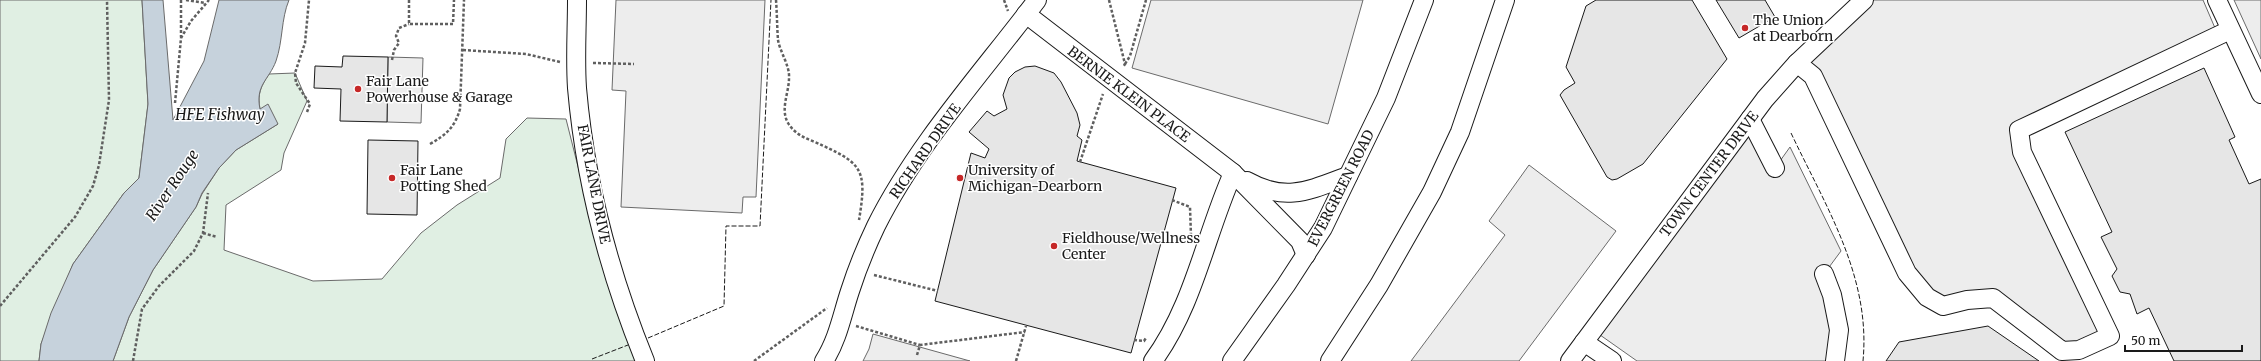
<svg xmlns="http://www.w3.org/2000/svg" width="2261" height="361" font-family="Merriweather,serif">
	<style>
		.green { fill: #e0efe3; stroke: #6a6a6a }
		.parking { fill: #ededed; stroke: #6a6a6a }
		.water { fill: #c6d2dc; stroke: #6a6a6a }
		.building { fill: #e6e6e6; stroke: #1a1a1a }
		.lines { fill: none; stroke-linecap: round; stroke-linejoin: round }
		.minor-casing { stroke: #1a1a1a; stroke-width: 20 }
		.path { stroke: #5f5f5f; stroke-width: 2.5; stroke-dasharray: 3 2; stroke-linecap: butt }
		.minor { stroke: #fff; stroke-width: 18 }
		.fence { stroke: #1a1a1a; stroke-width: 1; stroke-dasharray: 5 2; stroke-linecap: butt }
		.poi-dot { fill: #c62828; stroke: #fff; stroke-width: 1.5 }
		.labels { text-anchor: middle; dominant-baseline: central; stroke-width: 3; stroke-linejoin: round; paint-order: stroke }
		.poi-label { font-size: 14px; fill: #1a1a1a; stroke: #fff; text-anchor: start }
		.street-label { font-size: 14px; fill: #1a1a1a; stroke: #fff }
		.water-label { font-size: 15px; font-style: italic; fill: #1a1a1a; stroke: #fff }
	</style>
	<rect width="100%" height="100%" fill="#fff"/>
	<g class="green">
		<polygon points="0,0 142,0 148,104 139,178 124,193 73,264 41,344 39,361 0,361"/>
		<path d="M295,73L307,101L284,153L281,170L226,205L224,250L313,281L382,279L421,233L457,205L500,178L506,139L527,118L566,119L598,246L639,361H113L129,317L153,270L196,207L202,194L219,168L236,150L278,124L260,109C257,94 261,86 269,74Z"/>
	</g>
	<g class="parking">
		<polygon points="616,0 765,0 756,197 743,197 742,213 621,207 626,91 612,90"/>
		<polygon points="1151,0 1363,0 1328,124 1132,68"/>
		<polygon points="1864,0 2203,0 2218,35 2020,130 2110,336 2062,351 1993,298 1927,297 1797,63"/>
		<polygon points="2234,0 2261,0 2261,59"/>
		<polygon points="388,57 423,58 421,123 387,122"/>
		<polygon points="1750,119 1775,168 1790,147 1841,251 1824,274 1835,361 1637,361 1593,330"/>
		<polygon points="1529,165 1616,231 1519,361 1411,361 1505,235 1489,221"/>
		<polygon points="873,334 970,361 863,361 869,349"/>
	</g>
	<path class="water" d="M142,0H163L173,120L204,61L219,0H289C281,19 283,41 276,61C269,80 255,85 260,109L268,104L278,124L236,150L219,168L202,193L196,207L153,270L129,317L113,361H39L41,344L51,313L73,264L124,193L139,178L148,104Z"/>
	<g class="building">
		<polygon points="1596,0 1692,0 1727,59 1643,164 1617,179 1612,180 1607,177 1560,95 1564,90 1575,83 1566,67 1586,6"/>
		<polygon points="1716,0 1765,0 1775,17 1739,38"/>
		<polygon points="343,56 388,57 387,122 340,121 341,89 314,88 315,66 342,67"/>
		<polygon points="1035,66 1054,73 1061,82 1077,113 1080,125 1077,136 1082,140 1077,161 1176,188 1131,353 935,301 971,153 985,158 989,149 969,132 987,111 994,116 1007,109 1003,95 1009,78 1015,72 1025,67"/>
		<polygon points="2204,68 2235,137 2229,140 2249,184 2261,179 2261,361 2174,361 2149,308 2137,314 2130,294 2120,292 2112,276 2117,269 2101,237 2112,232 2065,132"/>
		<polygon points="368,140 418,141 417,215 367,214"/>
		<polygon points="1988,326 2039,361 1886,361 1899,342"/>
	</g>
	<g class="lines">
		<defs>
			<g id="minor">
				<path d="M577,0C577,29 575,59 577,88C585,181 610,275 645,361"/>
				<polyline points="2217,0 2261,94"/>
				<polyline points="1026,14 1233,173 1300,241 1306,255"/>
				<polyline points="1797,63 1813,76 1907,273 1927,297 1943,306 1967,300 1993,298 2062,351 2079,350 2110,336 2022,152 2019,130 2230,30"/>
				<polyline points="1750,119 1775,168"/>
				<path d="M1247,181C1286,203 1310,190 1348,176"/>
				<polyline points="1824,274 1832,295 1839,330 1835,361"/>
				<polyline points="1584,342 1612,361"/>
				<path d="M824,361C838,339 842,315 850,291C857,269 866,247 876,226C917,144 982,73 1037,0"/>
				<path d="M1153,361C1194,305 1205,236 1233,173"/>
				<polyline points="1232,361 1286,285 1323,228 1386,98 1424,0"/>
				<polyline points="1330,361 1379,285 1432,192 1460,132 1505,0"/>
				<polyline points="1570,361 1765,99 1797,63 1864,0"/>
			</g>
		</defs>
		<use href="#minor" class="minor-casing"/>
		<g class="path">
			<polyline points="181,0 181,37"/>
			<polyline points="186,0 205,3"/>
			<polyline points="409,0 409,24 453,24 454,0"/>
			<path d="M776,0C777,13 777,27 778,40C780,52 790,66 789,78C789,93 780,109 788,123C794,133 804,138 815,142C861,163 868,167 859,220"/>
			<polyline points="1004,0 1008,11"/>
			<polyline points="1109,0 1125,64 1123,67"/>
			<polyline points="463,50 526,54 560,62"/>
			<polyline points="392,60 394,50 399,43 396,36 399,28 409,24"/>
			<polyline points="593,63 634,64"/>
			<polyline points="1125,64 1130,56 1146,0"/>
			<polyline points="175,103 181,38 191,21 209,0"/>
			<polyline points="307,112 310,104 296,83 295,73 305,43 309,0"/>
			<path d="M430,144C446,135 455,127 460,109L464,0"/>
			<polyline points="1080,162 1103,94"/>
			<polyline points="1172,200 1190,207 1191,236"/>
			<polyline points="203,233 217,237"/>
			<polyline points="874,275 938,291"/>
			<polyline points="0,306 75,217 93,186 99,165 109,100 107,0"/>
			<polyline points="856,326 920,345"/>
			<polyline points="1134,340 1144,341 1146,338"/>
			<polyline points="917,355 920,345 1025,332"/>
			<polyline points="133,361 142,309 159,286 194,251 203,233 208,193"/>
			<polyline points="754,361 827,308"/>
			<polyline points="1016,361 1026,326"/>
		</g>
		<use href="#minor" class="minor"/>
		<g class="fence">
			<path d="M1791,133C1826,207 1871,277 1863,361"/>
			<polyline points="648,338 724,306 726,226 760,226 771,0"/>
			<polyline points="592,359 628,345"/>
		</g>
	</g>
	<g class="poi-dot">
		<circle cx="1745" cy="28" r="4"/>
		<circle cx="358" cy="89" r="4"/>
		<circle cx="392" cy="178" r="4"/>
		<circle cx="960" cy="178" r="4"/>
		<circle cx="1054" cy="246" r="4"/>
	</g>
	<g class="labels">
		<g class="poi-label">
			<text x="1753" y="20">The Union<tspan x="1753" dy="16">at Dearborn</tspan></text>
			<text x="366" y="81">Fair Lane<tspan x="366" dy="16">Powerhouse &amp; Garage</tspan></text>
			<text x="400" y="170">Fair Lane<tspan x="400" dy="16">Potting Shed</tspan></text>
			<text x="968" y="170">University of<tspan x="968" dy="16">Michigan-Dearborn</tspan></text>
			<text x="1062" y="238">Fieldhouse/Wellness<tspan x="1062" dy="16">Center</tspan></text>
		</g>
		<g class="street-label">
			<text transform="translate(1129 94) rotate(37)">BERNIE KLEIN PLACE</text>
			<text transform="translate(925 151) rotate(-55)">RICHARD DRIVE</text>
			<text transform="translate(1709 174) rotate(-53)">TOWN CENTER DRIVE</text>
			<text transform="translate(594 184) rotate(79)">FAIR LANE DRIVE</text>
			<text transform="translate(1341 188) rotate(-63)">EVERGREEN ROAD</text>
		</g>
		<g class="water-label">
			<text x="220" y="114">HFE Fishway</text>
			<text transform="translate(172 185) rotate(-56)">River Rouge</text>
		</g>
	</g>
	<path d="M2125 345v6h117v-6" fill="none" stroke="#1a1a1a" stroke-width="2"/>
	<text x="2131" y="345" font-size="12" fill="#1a1a1a" stroke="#ffffff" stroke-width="3" paint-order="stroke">50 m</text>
</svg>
